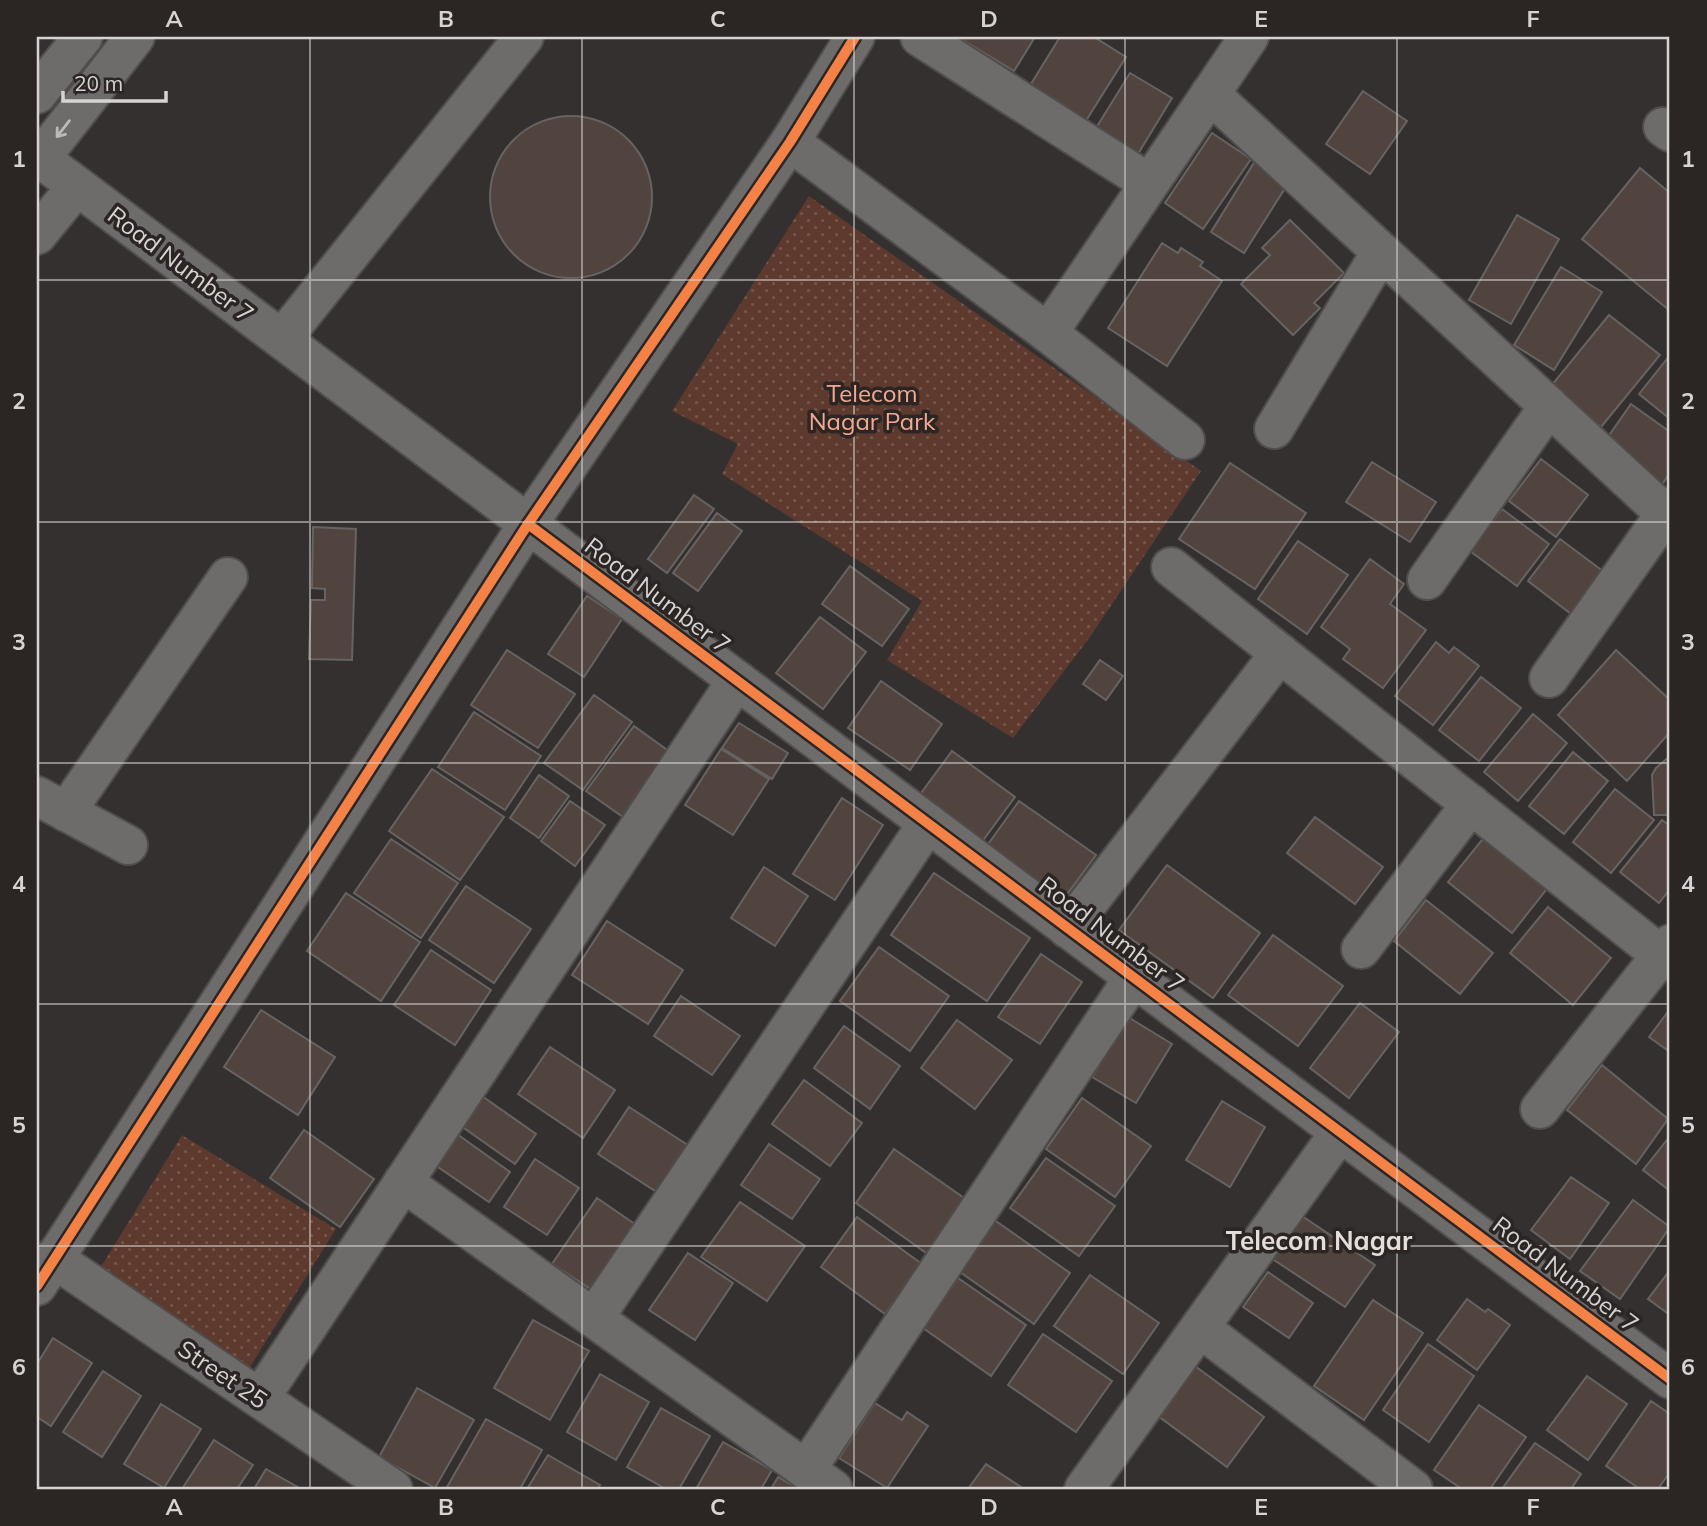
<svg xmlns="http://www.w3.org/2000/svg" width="1707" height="1526" font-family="Mulish,sans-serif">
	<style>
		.green { fill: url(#green-dots) }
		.building { fill: #51443f; stroke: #666362; stroke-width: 2 }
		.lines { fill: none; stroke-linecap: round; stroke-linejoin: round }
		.minor-casing { stroke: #504d4c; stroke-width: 42 }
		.minor { stroke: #6e6c6b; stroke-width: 38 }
		.cycleway-casing { stroke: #2b2523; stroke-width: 15 }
		.cycleway { stroke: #f48246; stroke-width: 10 }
		.oneway { stroke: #bdb9b8 }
		.grid { fill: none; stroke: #d7d3d2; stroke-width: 2; stroke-opacity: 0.55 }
		.labels { text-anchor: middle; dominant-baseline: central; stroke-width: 7; stroke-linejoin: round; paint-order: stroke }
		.street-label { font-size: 24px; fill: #d7d3d2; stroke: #2b2523 }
		.park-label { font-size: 24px; fill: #f5a88f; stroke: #2b2523 }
		.neighbourhood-label { font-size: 26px; font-weight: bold; fill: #e5ddda; stroke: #2b2523 }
		.neatline { fill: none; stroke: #d7d3d2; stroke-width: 2.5 }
		.grid-label { font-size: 23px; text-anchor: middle; font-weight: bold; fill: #d7d3d2 }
	</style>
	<defs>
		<pattern id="green-dots" width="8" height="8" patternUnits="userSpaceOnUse" patternTransform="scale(1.75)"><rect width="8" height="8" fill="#5e3a2e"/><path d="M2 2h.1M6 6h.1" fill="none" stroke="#74564b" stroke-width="1.8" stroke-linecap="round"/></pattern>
	</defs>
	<rect width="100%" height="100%" fill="#33302f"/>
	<g class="green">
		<polygon points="809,196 1201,471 1090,637 1013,738 887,660 922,601 722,474 738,444 672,411"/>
		<polygon points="182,1135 336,1229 245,1375 96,1275"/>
	</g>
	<g class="building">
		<polygon points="958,37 1035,37 1014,71"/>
		<polygon points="1060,37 1094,37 1126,57 1082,127 1026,92"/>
		<polygon points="1130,73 1172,98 1130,167 1088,141"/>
		<polygon points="1363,91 1407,121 1370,174 1326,144"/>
		<circle cx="571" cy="197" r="81"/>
		<polygon points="1212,133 1251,159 1203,229 1165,203"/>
		<polygon points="1255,161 1289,182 1244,253 1211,232"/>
		<polygon points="1640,168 1670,193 1670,311 1582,239"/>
		<polygon points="1517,215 1559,239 1511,324 1469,300"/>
		<polygon points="1290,220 1344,273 1314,303 1320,308 1293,335 1241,284 1270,255 1262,248"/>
		<polygon points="1162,243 1178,253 1181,248 1203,262 1200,266 1222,281 1167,366 1108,328"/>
		<polygon points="1561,267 1602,292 1554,370 1514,345"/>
		<polygon points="1609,315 1660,355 1601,427 1551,386"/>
		<polygon points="1670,355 1670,419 1639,394"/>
		<polygon points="1631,404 1670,432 1670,472 1662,485 1603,444"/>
		<polygon points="1541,459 1588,495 1556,537 1509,501"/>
		<polygon points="1372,462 1436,502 1410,542 1346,502"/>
		<polygon points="1230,463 1306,513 1255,589 1179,539"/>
		<polygon points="694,495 714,509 667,573 648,559"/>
		<polygon points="1502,509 1549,544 1517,586 1470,551"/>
		<polygon points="717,513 742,531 698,591 673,573"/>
		<polygon points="313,527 356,529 352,660 309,659 311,600 325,600 325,589 312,588"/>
		<polygon points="1560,539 1608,575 1575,617 1528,581"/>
		<polygon points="1298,541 1348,575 1307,634 1258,599"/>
		<polygon points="1370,559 1404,584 1390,604 1426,630 1383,688 1343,659 1350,649 1321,627"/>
		<polygon points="850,566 909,609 882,646 822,604"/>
		<polygon points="587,596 622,619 584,677 548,654"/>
		<polygon points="820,617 866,652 823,709 776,673"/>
		<polygon points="1436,642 1449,653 1454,647 1479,666 1433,725 1395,696"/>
		<polygon points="507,650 575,694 538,748 471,705"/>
		<polygon points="1616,650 1670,700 1670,732 1627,781 1558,715"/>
		<polygon points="1100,660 1123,676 1106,700 1083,684"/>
		<polygon points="1481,677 1521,708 1479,761 1439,730"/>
		<polygon points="881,681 942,724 910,770 848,728"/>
		<polygon points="594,695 632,722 583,790 544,763"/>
		<polygon points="474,712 541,756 505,810 438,767"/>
		<polygon points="1533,714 1567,743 1518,801 1484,772"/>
		<polygon points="739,723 788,753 772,779 722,748"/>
		<polygon points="634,726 670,752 623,817 586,791"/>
		<polygon points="721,749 769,779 733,835 685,805"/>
		<polygon points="952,751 1015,797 973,854 910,808"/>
		<polygon points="1573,752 1608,781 1564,834 1529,806"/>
		<polygon points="1670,756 1670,815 1654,815 1652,775 1656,768"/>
		<polygon points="432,769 504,817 460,880 389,831"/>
		<polygon points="539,775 569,796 539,838 510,818"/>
		<polygon points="1615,789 1654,820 1611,873 1573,842"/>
		<polygon points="842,798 883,825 835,900 793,874"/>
		<polygon points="570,801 605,825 575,866 541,841"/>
		<polygon points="1019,801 1096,855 1057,908 981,854"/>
		<polygon points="1315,817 1383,867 1355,904 1287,853"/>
		<polygon points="1662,820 1670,826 1670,889 1659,903 1620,872"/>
		<polygon points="1486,835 1550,885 1512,933 1448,882"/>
		<polygon points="391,839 458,883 421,938 354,893"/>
		<polygon points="1167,865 1260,933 1213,998 1119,930"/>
		<polygon points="764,867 808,896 775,946 731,918"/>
		<polygon points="934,873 1030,938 987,1001 891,935"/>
		<polygon points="466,886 531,929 494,983 429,940"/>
		<polygon points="346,893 420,942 381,1001 307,951"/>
		<polygon points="1426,900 1493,953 1460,994 1394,941"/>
		<polygon points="1548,907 1611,958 1573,1005 1510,953"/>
		<polygon points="607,921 683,970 648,1024 572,975"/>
		<polygon points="1273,935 1343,986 1298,1046 1228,995"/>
		<polygon points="879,947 949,996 910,1051 840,1001"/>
		<polygon points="431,950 491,990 455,1045 394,1005"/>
		<polygon points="1041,954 1082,982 1040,1044 998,1017"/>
		<polygon points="681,996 740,1036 712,1075 654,1036"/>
		<polygon points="1360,1003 1399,1032 1349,1098 1310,1068"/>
		<polygon points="1670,1009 1670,1052 1649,1037"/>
		<polygon points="261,1010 335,1057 298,1115 224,1067"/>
		<polygon points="1128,1017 1172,1044 1136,1103 1092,1077"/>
		<polygon points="957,1020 1012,1060 975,1109 921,1068"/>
		<polygon points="844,1026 900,1066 870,1109 814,1068"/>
		<polygon points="550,1047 615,1090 583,1138 518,1094"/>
		<polygon points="1602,1065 1668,1119 1636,1164 1567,1110"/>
		<polygon points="804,1080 862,1123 830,1166 772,1124"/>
		<polygon points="482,1096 536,1134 515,1164 461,1126"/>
		<polygon points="1082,1098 1151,1146 1115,1197 1046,1149"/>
		<polygon points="1222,1101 1265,1127 1230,1187 1186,1160"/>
		<polygon points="629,1107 697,1151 666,1198 598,1154"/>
		<polygon points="304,1130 374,1179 340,1227 270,1178"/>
		<polygon points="457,1134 510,1172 489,1202 435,1165"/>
		<polygon points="1670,1136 1670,1191 1643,1170"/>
		<polygon points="769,1144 820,1179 792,1219 741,1185"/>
		<polygon points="894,1149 967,1200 929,1255 856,1203"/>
		<polygon points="1046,1158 1115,1206 1079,1256 1010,1208"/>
		<polygon points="535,1159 579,1188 547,1235 504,1207"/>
		<polygon points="1571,1177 1609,1203 1570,1259 1531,1230"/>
		<polygon points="597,1198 642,1229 600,1295 552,1264"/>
		<polygon points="1633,1200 1670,1227 1620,1299 1580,1271"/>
		<polygon points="740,1202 805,1246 767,1301 701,1257"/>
		<polygon points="1296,1212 1375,1265 1345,1307 1268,1256"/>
		<polygon points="857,1217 922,1264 885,1314 821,1267"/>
		<polygon points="993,1219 1070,1273 1034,1324 957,1270"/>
		<polygon points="688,1253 733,1283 695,1340 649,1310"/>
		<polygon points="1670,1270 1670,1315 1648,1299"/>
		<polygon points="1268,1272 1313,1303 1289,1338 1243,1307"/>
		<polygon points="1090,1275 1159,1323 1123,1374 1054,1326"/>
		<polygon points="958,1278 1026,1325 991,1376 923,1328"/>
		<polygon points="1467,1299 1485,1312 1488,1309 1510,1325 1477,1370 1437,1340"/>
		<polygon points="1373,1300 1423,1333 1364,1420 1314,1386"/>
		<polygon points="533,1320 589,1351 550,1420 494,1388"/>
		<polygon points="1043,1334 1112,1381 1076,1432 1008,1385"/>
		<polygon points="53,1338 92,1363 51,1426 37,1417 37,1364"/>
		<polygon points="1428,1344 1474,1376 1429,1442 1383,1410"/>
		<polygon points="1195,1366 1264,1417 1227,1467 1158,1416"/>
		<polygon points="103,1371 141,1396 102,1457 63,1432"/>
		<polygon points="600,1374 649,1402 616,1460 567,1432"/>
		<polygon points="1587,1376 1627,1404 1588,1460 1547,1430"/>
		<polygon points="417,1388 474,1420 435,1488 379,1457"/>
		<polygon points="1651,1401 1670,1414 1670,1472 1658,1489 1640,1489 1606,1466"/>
		<polygon points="875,1403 902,1420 907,1412 928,1426 887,1488 839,1458"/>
		<polygon points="161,1404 201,1429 164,1488 124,1464"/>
		<polygon points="1479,1405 1526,1437 1490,1489 1462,1489 1434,1470"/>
		<polygon points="661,1408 710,1436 679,1489 666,1489 627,1467"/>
		<polygon points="486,1419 542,1450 520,1489 451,1489 447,1487"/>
		<polygon points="214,1440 253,1465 237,1489 182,1489"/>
		<polygon points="723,1442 772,1470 761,1489 696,1489"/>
		<polygon points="1535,1443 1581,1474 1571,1489 1502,1489"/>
		<polygon points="548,1455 600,1485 597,1489 527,1489"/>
		<polygon points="986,1464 1024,1489 968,1489"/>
		<polygon points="266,1469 301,1489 254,1489"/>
		<polygon points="778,1477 800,1489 771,1489"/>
	</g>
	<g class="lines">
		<defs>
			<g id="minor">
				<polyline points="920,37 1149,183"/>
				<polyline points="37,94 83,37"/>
				<polyline points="1210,94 1670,518"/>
				<polyline points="1663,127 1670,132"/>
				<polyline points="790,142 1048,333 1185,440"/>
				<polyline points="37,156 1670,1379"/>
				<polyline points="40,159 135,37"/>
				<polyline points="37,235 77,186"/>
				<polyline points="1048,333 1249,37"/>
				<polyline points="282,339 524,37"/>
				<polyline points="1274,429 1381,252"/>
				<polyline points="1171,567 1661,955"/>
				<polyline points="1427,580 1549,406"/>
				<polyline points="1549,678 1670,507"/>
				<polyline points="37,796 128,845"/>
				<polyline points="66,812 228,577"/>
				<polyline points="1068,929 1280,653"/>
				<polyline points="1361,949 1471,804"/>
				<polyline points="1540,1109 1670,944"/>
				<polyline points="403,1182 833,1489"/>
				<polyline points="53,1258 393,1489"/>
				<polyline points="37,1286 528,524 790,142 855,37"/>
				<polyline points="594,1318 928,823"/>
				<polyline points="1200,1328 1413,1489"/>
				<polyline points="260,1398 737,680"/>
				<polyline points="806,1470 1134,977"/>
				<polyline points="1084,1489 1340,1132"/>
			</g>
		</defs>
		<use href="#minor" class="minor-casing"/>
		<use href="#minor" class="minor"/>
		<defs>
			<g id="cycleway">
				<polyline points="528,524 1670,1379"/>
				<polyline points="37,1286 528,524 790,142 855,37"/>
			</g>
		</defs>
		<use href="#cycleway" class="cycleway-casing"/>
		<use href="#cycleway" class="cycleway"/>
	</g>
	<defs><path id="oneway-shaft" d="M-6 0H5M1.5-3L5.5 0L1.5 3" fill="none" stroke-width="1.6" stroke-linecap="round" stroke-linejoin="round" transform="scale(1.75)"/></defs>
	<use class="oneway" href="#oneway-shaft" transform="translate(63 129) rotate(128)"/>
	<path class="grid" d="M310,37V1489M582,37V1489M854,37V1489M1125,37V1489M1397,37V1489M37,280H1670M37,522H1670M37,763H1670M37,1004H1670M37,1246H1670"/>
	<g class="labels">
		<g class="street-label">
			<text transform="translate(181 264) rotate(37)">Road Number 7</text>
			<text transform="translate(658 595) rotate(37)">Road Number 7</text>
			<text transform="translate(1112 934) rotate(37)">Road Number 7</text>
			<text transform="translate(1566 1274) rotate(37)">Road Number 7</text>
			<text transform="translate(223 1374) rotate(34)">Street 25</text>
		</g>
		<g class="park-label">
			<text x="872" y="393">Telecom<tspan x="872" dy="28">Nagar Park</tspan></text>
		</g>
		<g class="neighbourhood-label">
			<text x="1319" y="1240">Telecom Nagar</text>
		</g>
	</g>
	<rect width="1707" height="1526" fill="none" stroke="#2b2523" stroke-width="77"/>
	<path d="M63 91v10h103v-10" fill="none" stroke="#d7d3d2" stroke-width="3.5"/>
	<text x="74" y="91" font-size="21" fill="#d7d3d2" stroke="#2b2523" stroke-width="5" paint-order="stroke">20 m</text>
	<rect x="38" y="38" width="1630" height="1450" class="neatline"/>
	<g class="grid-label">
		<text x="174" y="27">A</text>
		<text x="446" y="27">B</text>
		<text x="718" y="27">C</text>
		<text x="989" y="27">D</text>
		<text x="1261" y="27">E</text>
		<text x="1533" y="27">F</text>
		<text x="19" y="167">1</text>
		<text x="1688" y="167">1</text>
		<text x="19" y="409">2</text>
		<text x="1688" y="409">2</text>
		<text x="19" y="650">3</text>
		<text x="1688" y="650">3</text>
		<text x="19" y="892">4</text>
		<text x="1688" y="892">4</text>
		<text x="19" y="1133">5</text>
		<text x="1688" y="1133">5</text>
		<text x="19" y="1375">6</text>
		<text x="1688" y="1375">6</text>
		<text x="174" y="1515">A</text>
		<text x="446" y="1515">B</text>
		<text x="718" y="1515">C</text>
		<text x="989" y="1515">D</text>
		<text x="1261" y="1515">E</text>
		<text x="1533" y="1515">F</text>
	</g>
</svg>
